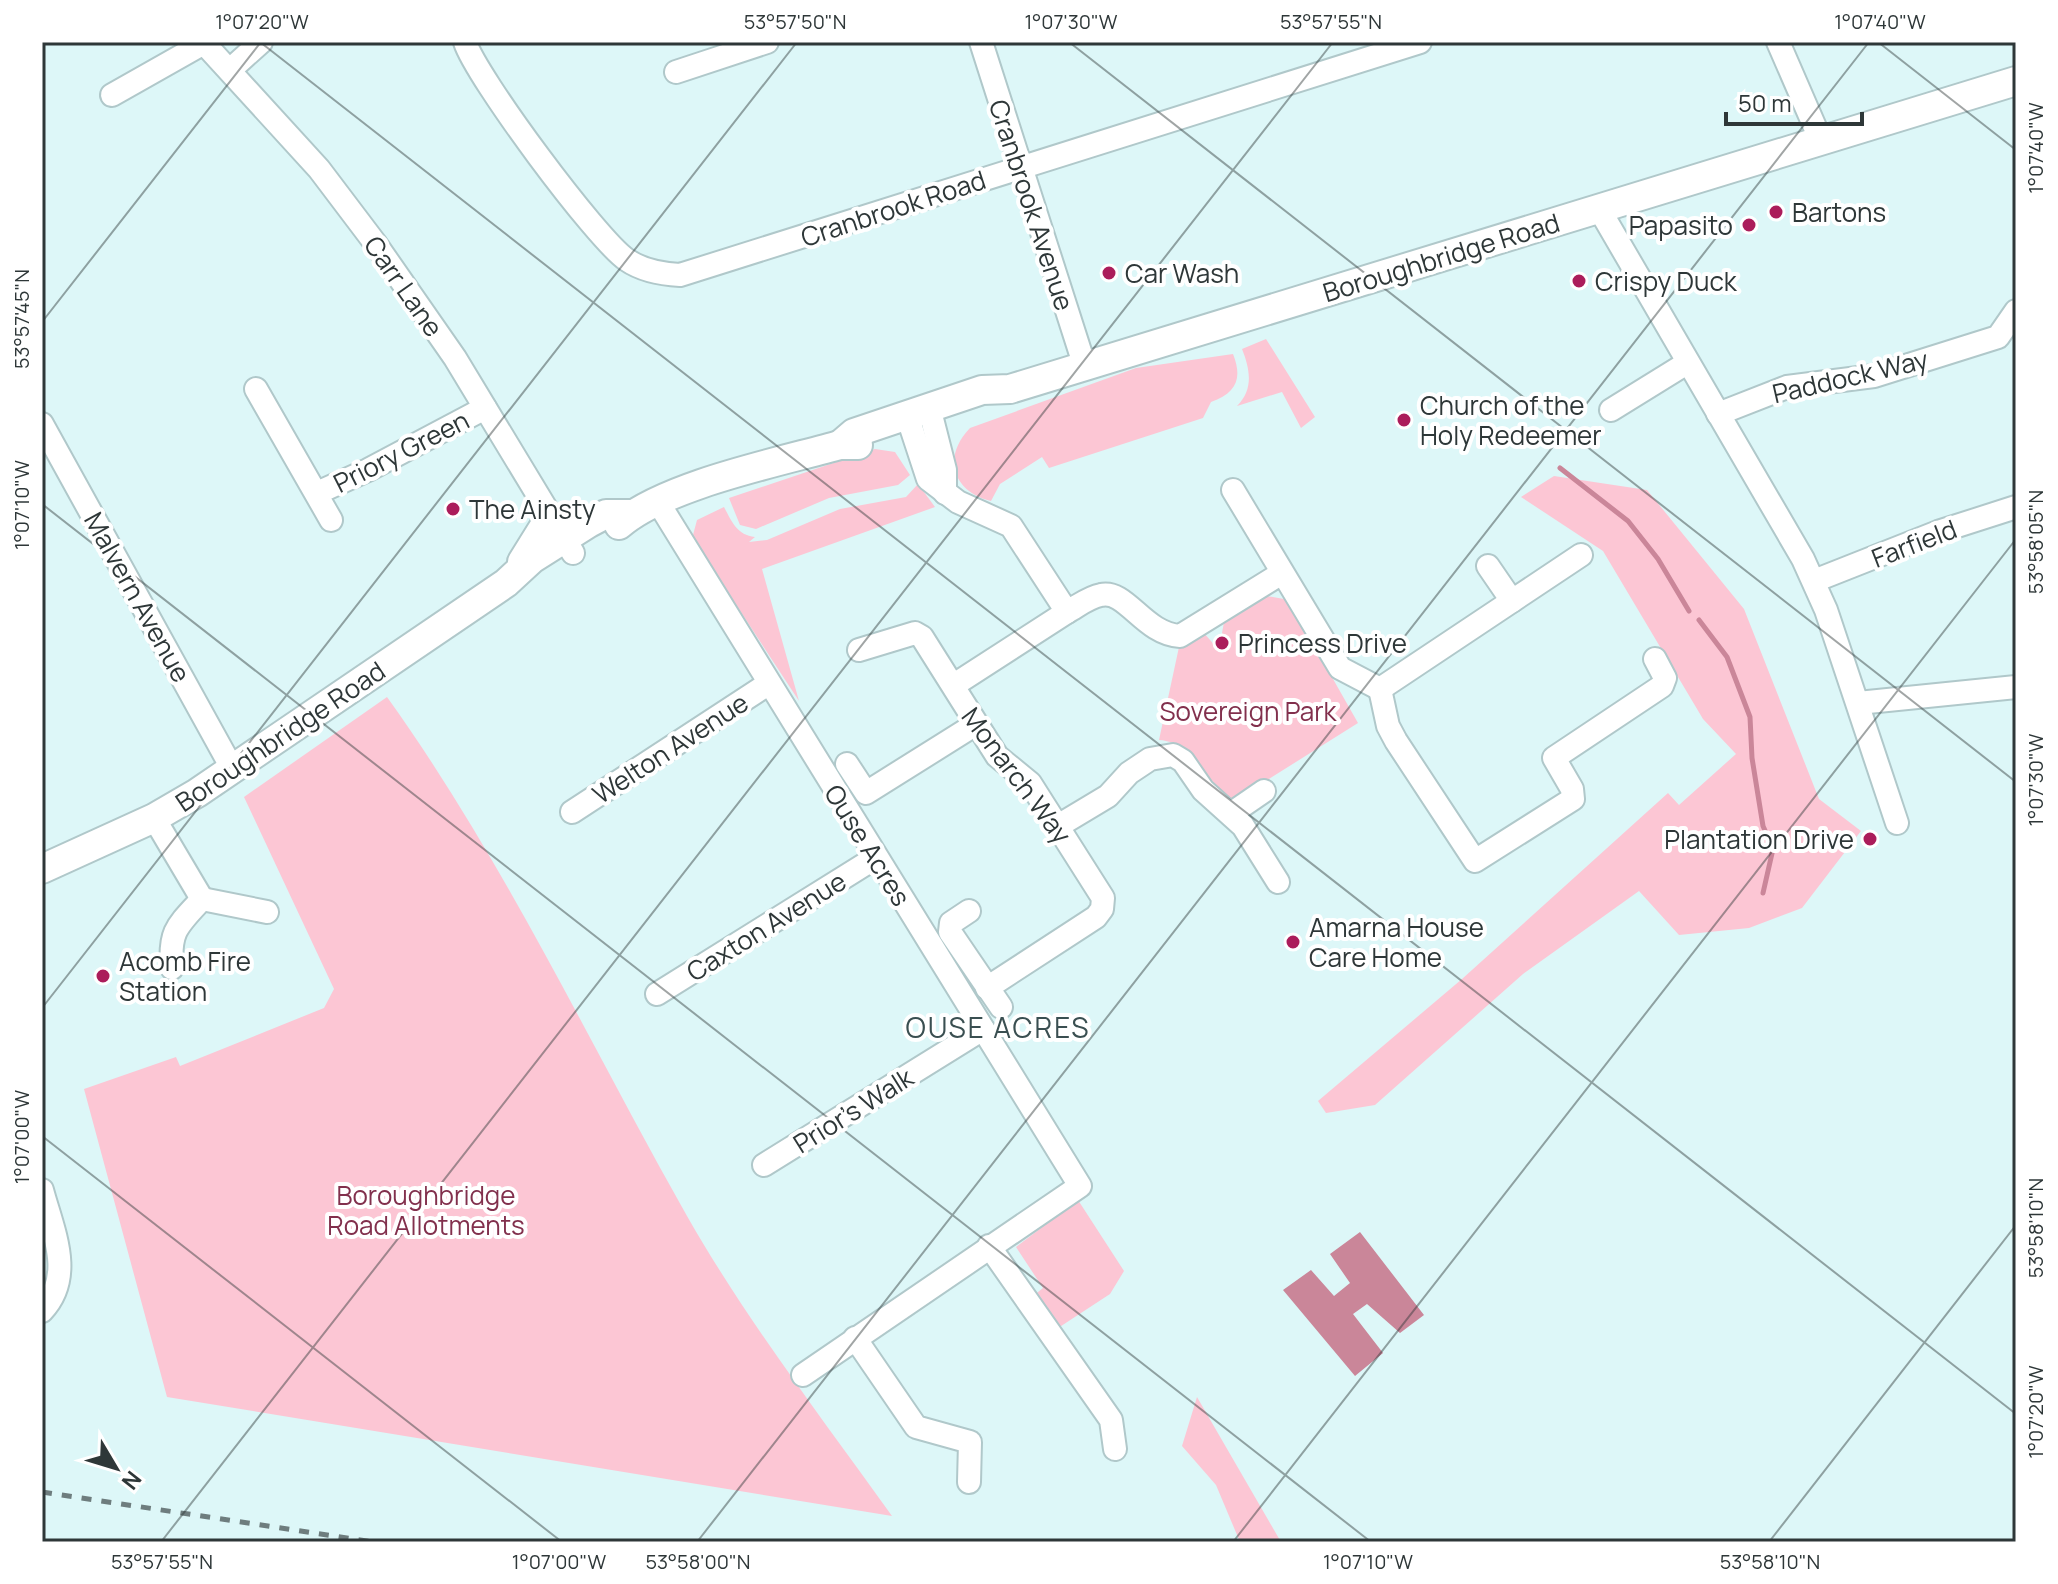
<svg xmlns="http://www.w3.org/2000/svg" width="2058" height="1584" font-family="Manrope,sans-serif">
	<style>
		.green { fill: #fcc6d4 }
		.water { fill: #ca8699 }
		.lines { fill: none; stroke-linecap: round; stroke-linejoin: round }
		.stream { stroke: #ca8699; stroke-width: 5 }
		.minor-casing { stroke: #b0c8ca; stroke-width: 26 }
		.major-casing { stroke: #b0c8ca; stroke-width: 32 }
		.minor { stroke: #fff; stroke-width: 22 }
		.major { stroke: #fff; stroke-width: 28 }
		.rail { stroke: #6e7d7e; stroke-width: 5; stroke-dasharray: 10 10; stroke-linecap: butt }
		.ticks { fill: none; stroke: #2e3738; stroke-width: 2; stroke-opacity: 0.45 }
		.poi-dot { fill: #ab1d5b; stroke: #fff; stroke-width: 3 }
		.labels { text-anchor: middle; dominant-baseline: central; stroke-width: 8; stroke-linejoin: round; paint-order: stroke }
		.street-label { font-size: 26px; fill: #2e3738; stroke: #fff }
		.poi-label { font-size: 26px; fill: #2e3738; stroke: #fff; text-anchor: start }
		.park-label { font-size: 26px; fill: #82304d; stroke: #fff }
		.neighbourhood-label { font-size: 28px; letter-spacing: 2px; fill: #3a4f51; stroke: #fff }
		.neatline { fill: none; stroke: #2e3738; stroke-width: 3 }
		.ticks-label { font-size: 20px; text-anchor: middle; fill: #2e3738 }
	</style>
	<rect width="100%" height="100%" fill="#ddf7f8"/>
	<g class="green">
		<path d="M1266,339L1315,417L1301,428L1282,392L1237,406C1254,389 1250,369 1242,349Z"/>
		<path d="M1233,354C1243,379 1236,393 1211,402L1203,418L1049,468L1042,457L1000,484L991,501C952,491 942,457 970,428L1136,368Z"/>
		<polygon points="875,449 895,452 910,475 898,485 829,498 756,529 740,525 729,498"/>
		<polygon points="1554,476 1647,490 1744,609 1819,799 1861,831 1802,908 1749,928 1679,935 1639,891 1523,974 1375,1105 1326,1113 1318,1101 1462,979 1668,793 1679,805 1736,754 1703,719 1603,551 1521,497"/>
		<path d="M918,484L935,507L762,569L799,701L697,545L693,535L697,520L724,507C732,522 737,535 755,537L749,542L767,540L840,509L906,497Z"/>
		<path d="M1267,596L1284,599L1291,605L1358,723L1237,799L1226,800L1215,792L1216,785C1198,765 1189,742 1159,740L1179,647L1203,632L1218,649L1228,644L1222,633L1224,622Z"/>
		<path d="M387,697C504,860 588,1041 687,1216C747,1321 821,1417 892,1516L167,1397L84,1089L176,1057L180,1066L324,1008L334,989L244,797Z"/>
		<polygon points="1078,1200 1124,1271 1110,1294 1055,1330 1032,1297 1043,1288 1016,1247"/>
		<polygon points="1197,1397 1281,1542 1240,1542 1216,1485 1182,1446"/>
	</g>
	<polygon class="water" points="1360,1232 1424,1315 1400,1333 1367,1304 1353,1314 1383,1353 1355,1376 1283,1290 1311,1270 1334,1296 1350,1283 1330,1254"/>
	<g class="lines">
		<g class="stream">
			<polyline points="1560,468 1628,521 1658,559 1689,611"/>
			<polyline points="1699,620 1727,657 1750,717 1752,758 1763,826 1773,849 1763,893"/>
		</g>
		<defs>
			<g id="minor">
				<polyline points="203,42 319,169 375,243 455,358 573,553"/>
				<path d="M465,42C476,77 597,240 627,260C643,271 662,274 680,275L1420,42"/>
				<polyline points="981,42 1085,367"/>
				<polyline points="1778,42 1821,141"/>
				<polyline points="230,70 261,42"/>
				<polyline points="676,72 767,42"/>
				<polyline points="112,95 204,43"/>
				<polyline points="1598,207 1803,559 1826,610 1897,823"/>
				<polyline points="256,389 331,520"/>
				<polyline points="929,407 945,470 945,493"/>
				<polyline points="1611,410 1687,363"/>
				<polyline points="1718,414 1787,387 1874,376 1998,337 2016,311"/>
				<path d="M907,415L928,479L958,502L1011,526L1067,612C1078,606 1089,597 1101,595C1126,589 1144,634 1180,636L1282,573"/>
				<polyline points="42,424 233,770"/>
				<polyline points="1233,490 1340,668 1380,689"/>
				<polyline points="317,493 368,470 485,408"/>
				<polyline points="658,502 1080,1186 803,1375"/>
				<polyline points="1814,581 1938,532 2016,507"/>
				<polyline points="1512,601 1581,555"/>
				<polyline points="859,650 915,633 922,637 997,756 1030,783 1103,898 1102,909 1096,917 987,988"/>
				<polyline points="954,685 1067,612"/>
				<polyline points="1380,689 1388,726 1396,741 1475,861 1573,799 1572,789 1554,758 1662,686 1665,678 1655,659"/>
				<polyline points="1380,689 1512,601 1488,566"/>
				<polyline points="1858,703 2016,687"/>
				<polyline points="847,764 866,793 976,724"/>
				<polyline points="572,812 768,684"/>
				<polyline points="1232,813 1264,791"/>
				<polyline points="154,818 202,899"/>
				<polyline points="1058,826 1108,796 1129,773 1150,759 1173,755 1183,761 1203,790 1243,826 1278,882"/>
				<polyline points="969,911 951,923 950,932 1001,1007"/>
				<path d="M172,968C169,931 177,926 202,899L267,912"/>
				<polyline points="657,994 875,858"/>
				<polyline points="764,1165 983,1029"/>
				<path d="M42,1190C53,1231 75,1276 42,1311"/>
				<polyline points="989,1246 1111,1420 1115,1449"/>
				<polyline points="855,1338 916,1427 970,1442 969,1482"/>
			</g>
			<g id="major">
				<polyline points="840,445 854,433 982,390 1010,389 2016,81"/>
				<path d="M619,525C665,485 779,462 840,445H858"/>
				<polyline points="522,562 550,517"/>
				<polyline points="42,869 154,818 197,793 506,583 532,559 589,523 606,514 632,514"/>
			</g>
		</defs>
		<use href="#minor" class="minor-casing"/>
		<use href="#major" class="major-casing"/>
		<use href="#minor" class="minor"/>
		<use href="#major" class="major"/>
		<polyline class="rail" points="42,1492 374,1542"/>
	</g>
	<path class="ticks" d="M260,42L2016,1414M1069,42L2016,782M1878,42L2016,150M42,322L261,42M42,504L1371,1542M42,1008L797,42M42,1136L562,1542M161,1542L1333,42M697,1542L1869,42M1233,1542L2016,539M1769,1542L2016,1225"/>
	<g class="poi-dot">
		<circle cx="1776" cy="212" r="8"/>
		<circle cx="1749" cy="225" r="8"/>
		<circle cx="1109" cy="273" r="8"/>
		<circle cx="1579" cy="281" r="8"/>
		<circle cx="1404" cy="420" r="8"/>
		<circle cx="453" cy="509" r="8"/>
		<circle cx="1222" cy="643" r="8"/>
		<circle cx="1870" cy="839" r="8"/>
		<circle cx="1293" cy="942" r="8"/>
		<circle cx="103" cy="976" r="8"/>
	</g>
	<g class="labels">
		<g class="street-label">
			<text transform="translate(1032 205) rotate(72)">Cranbrook Avenue</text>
			<text transform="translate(893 208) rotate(-18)">Cranbrook Road</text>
			<text transform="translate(1441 257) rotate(-17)">Boroughbridge Road</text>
			<text transform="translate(404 286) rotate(55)">Carr Lane</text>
			<text transform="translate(1850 376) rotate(-13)">Paddock Way</text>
			<text transform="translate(401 451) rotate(-27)">Priory Green</text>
			<text transform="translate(1914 543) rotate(-21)">Farfield</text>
			<text transform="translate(138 597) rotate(61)">Malvern Avenue</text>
			<text transform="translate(280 736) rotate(-34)">Boroughbridge Road</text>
			<text transform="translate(670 748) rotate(-33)">Welton Avenue</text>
			<text transform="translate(1017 775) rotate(53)">Monarch Way</text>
			<text transform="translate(868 845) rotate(58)">Ouse Acres</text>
			<text transform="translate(766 926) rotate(-32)">Caxton Avenue</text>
			<text transform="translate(853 1110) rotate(-32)">Prior's Walk</text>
		</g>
		<g class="poi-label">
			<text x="1792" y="212">Bartons</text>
			<text x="1733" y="225" text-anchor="end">Papasito</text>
			<text x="1125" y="273">Car Wash</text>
			<text x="1595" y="281">Crispy Duck</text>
			<text x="1420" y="405">Church of the<tspan x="1420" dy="30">Holy Redeemer</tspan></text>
			<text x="469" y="509">The Ainsty</text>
			<text x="1238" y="643">Princess Drive</text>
			<text x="1854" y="839" text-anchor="end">Plantation Drive</text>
			<text x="1309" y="927">Amarna House<tspan x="1309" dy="30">Care Home</tspan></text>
			<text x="119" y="961">Acomb Fire<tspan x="119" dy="30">Station</tspan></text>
		</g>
		<g class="park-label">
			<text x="1248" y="711">Sovereign Park</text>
			<text x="426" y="1195">Boroughbridge<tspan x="426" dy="30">Road Allotments</tspan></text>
		</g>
		<g class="neighbourhood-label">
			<text x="998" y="1027">OUSE ACRES</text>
		</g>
	</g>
	<rect width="2058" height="1584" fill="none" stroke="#ffffff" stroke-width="88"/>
	<g transform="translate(116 1468) rotate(128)" stroke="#ffffff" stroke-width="6" paint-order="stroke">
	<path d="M0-6L14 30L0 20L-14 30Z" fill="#2e3738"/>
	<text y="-12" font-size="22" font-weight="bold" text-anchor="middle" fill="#2e3738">N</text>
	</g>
	<path d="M1726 112v12h136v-12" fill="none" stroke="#2e3738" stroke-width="4"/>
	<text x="1738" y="112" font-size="24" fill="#2e3738" stroke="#ffffff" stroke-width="6" paint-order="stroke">50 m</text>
	<rect x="44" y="44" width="1970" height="1496" class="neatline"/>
	<g class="ticks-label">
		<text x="262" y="29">1°07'20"W</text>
		<text x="795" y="29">53°57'50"N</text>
		<text x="1071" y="29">1°07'30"W</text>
		<text x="1331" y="29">53°57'55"N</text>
		<text x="1880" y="29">1°07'40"W</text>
		<text transform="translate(2036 148) rotate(-90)" y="7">1°07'40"W</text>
		<text transform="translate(22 319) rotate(-90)" y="7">53°57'45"N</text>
		<text transform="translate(22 505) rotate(-90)" y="7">1°07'10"W</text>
		<text transform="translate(2036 542) rotate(-90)" y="7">53°58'05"N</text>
		<text transform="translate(2036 780) rotate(-90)" y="7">1°07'30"W</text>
		<text transform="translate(22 1137) rotate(-90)" y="7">1°07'00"W</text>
		<text transform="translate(2036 1228) rotate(-90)" y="7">53°58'10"N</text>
		<text transform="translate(2036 1412) rotate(-90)" y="7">1°07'20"W</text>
		<text x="162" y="1569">53°57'55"N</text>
		<text x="559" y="1569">1°07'00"W</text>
		<text x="698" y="1569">53°58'00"N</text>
		<text x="1368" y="1569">1°07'10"W</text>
		<text x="1770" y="1569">53°58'10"N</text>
	</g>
</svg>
